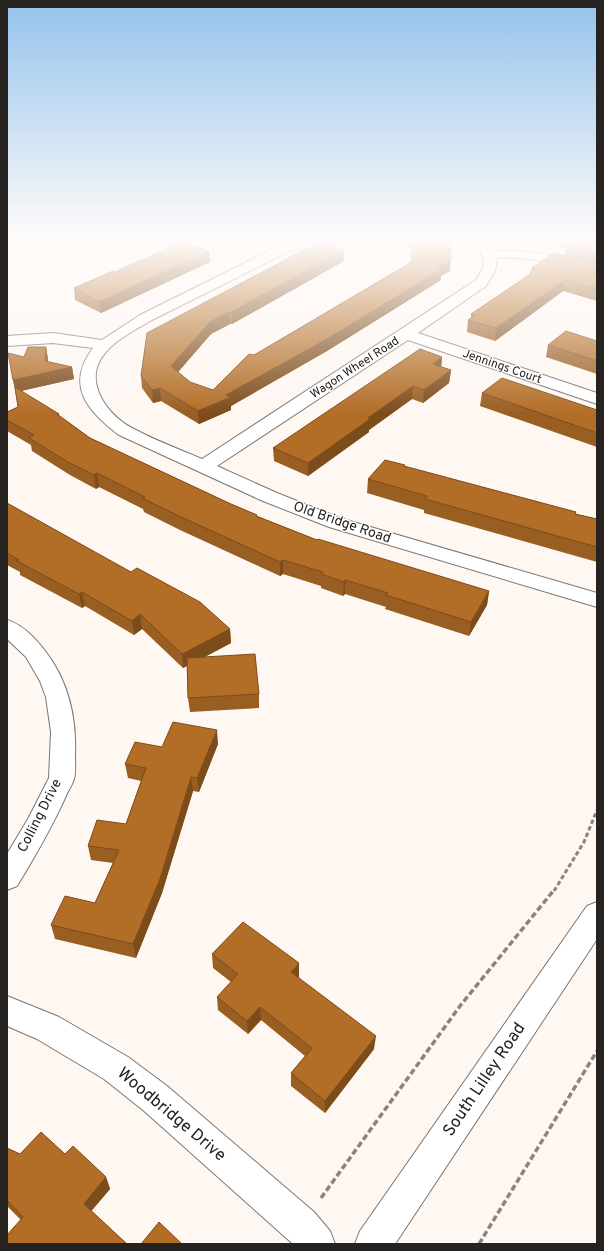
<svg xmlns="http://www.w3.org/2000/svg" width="604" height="1251" font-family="Overpass,sans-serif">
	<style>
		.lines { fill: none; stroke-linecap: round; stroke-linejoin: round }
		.minor-casing { stroke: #7d766f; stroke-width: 2 }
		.path-far1 { stroke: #8a8581; stroke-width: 3; stroke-dasharray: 4.5 2.5; stroke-linecap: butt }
		.path { stroke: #8a8581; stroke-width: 3.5; stroke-dasharray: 6 3; stroke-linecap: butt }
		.minor { fill: #fff; fill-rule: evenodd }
		.wall { fill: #995e21 }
		.shaded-wall { fill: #7d4c1b }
		.building { fill: #b26d26; stroke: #7d4c1b }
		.labels { text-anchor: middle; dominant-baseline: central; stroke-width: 3; stroke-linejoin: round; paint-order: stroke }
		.far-street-label { font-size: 12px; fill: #25221f; stroke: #fff }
		.street-label { font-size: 14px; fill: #25221f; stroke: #fff }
		.near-street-label { font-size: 17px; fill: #25221f; stroke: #fff }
	</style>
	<rect width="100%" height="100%" fill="#fef7f2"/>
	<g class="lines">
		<defs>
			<g id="minor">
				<path d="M293,239H309L308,242L150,321C135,330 117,339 105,353C82,380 106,414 132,428C154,440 179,449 202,459L476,280C491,259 482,255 471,239H484L494,251C529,249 563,257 597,266V274C564,266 531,256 497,258L495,271L486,286L418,333L597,393V404L408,340L217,466L277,493L343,519L597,593V607L329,527L263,501L119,435C87,411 65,385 93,348L53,343L7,346V336L53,333L102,340L140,315Z"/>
				<path d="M7,620C18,623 26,630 34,638C65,670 77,711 75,755C75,763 76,772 74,779C72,786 67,792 65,798C51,829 34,858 17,886L7,890V854L28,819L49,778L51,732L46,697L40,681L26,657L7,639Z"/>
				<polygon points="597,902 597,939 395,1244 355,1244 360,1231 587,906"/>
				<polygon points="7,996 59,1017 128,1057 167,1086 314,1212 330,1231 335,1244 293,1244 143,1110 104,1079 37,1039 7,1026"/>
			</g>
		</defs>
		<use href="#minor" class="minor-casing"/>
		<polyline class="path-far1" points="554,891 584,842 597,810"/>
		<g class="path">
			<polyline points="321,1198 460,1006 554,890"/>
			<polyline points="479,1244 597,1051"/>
		</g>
		<use href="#minor" class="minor"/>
	</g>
	<g class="wall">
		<polygon points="399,239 450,239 450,271 441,276 441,280 327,351 231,406 231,410 199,424 161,401 153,403 142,388 141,376 147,333 344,250 344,261 232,324 230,324 211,334 178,372 190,382 213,390 254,355 411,262 412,247"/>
		<polygon points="537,239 597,239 597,301 563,291 495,341 467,332 468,320 471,318 471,314 529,275 530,272 531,272 532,268 564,256 565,247"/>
		<polygon points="209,251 210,262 101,313 75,300 74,288 115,272"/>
		<polygon points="597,341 597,374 546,357 548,345"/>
		<polygon points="46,347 48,359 48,362 72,367 74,379 21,391 59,414 59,416 90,438 231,504 257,515 257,516 317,540 489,591 487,605 469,636 385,609 386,607 345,594 343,596 321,588 321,586 283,574 280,576 180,530 144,512 143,509 99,487 96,489 70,475 32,451 31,445 7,431 7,412 18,407 8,353 24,357"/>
		<polygon points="442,357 441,367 451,370 449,383 423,403 412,399 369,430 369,432 308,476 274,461 273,448"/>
		<polygon points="482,393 597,410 597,447 480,406"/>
		<polygon points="405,467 576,512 576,514 597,519 597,562 424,513 424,510 367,493 368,479"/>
		<polygon points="7,503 230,629 231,643 205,657 259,694 259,708 190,712 188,698 187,666 183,668 142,629 134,635 85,606 82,608 20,575 20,572 7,565"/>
		<polygon points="218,744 199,792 193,791 162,893 136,958 55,939 51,925 95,903 113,863 91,860 88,846 126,824 141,781 128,778 125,764 162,747"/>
		<polygon points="212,954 299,977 298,977 374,1049 325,1113 291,1086 291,1073 305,1056 261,1020 248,1034 218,1010 217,997 231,982 213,968"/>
		<polygon points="7,1148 20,1154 65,1154 106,1177 110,1189 91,1211 127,1244 7,1244 7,1235 21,1220 7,1206"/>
	</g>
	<g class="shaded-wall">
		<polygon points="344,250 344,261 232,324 231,312"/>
		<polygon points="209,251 210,262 101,313 99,302"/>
		<polygon points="451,259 450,271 441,276 441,280 327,351 231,406 231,410 199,424 198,411 226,395"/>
		<polygon points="565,280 563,291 495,341 496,328"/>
		<polygon points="229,312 230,324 211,334 172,379 171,366 210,322"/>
		<polygon points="46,347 48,359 47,372 72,367 74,379 16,392 13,380 45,361"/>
		<polygon points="442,357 441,369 433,364"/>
		<polygon points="451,370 449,383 423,403 424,390"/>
		<polygon points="413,386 412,399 369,430 369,432 308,476 308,463 368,418"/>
		<polygon points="160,388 161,401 153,403 152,390"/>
		<polygon points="97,473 99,487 96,489 94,475"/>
		<polygon points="283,560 283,574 280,576 280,562"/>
		<polygon points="345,580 345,594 343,596 344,582"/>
		<polygon points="489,591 487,605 469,636 471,622"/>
		<polygon points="82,592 85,606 82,608 79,594"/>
		<polygon points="140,614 142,629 134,635 132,621"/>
		<polygon points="230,629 231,643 183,668 182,654"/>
		<polygon points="217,730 218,744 199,792 197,778"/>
		<polygon points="191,777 193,791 162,893 136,958 133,944"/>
		<polygon points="299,963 299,977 291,986 291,972"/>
		<polygon points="260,1007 261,1020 248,1034 247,1021"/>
		<polygon points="376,1036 374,1049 325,1113 325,1101"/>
		<polygon points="106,1177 110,1189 88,1215 84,1204"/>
	</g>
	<g class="building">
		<polygon points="412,239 450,239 451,259 438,268 442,269 327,339 226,395 231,397 198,411 160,388 152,390 141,376 147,333 319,242 344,250 231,312 229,312 210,322 171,366 190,382 213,390 249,354 254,355 412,262"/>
		<polygon points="575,239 597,239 597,253 566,245"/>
		<polygon points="181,242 209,251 99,302 74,288 113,271 115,272"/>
		<polygon points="553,253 597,263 597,289 565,280 496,328 468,320 475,315 471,314 532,273 530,272 535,269 532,268"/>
		<polygon points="566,331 597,341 597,361 548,345"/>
		<polygon points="28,347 46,347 45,361 72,367 13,380 8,353 24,357"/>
		<polygon points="420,349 442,357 433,364 451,370 424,390 413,386 368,418 370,419 308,463 273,448"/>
		<polygon points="502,378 597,410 597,433 482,393"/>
		<polygon points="15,387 59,414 57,414 90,438 231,504 257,515 256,516 317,540 318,539 489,591 471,622 386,595 388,593 345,580 344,582 321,574 323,572 283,560 280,562 179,516 142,498 145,497 97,473 94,475 68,462 29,438 34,435 7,420 7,412 18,407"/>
		<polygon points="385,460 405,465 404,466 576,512 575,514 597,519 597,547 425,499 427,496 368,479"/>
		<polygon points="7,503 131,572 137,568 200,602 230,629 182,654 140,614 132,621 82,592 79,594 17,561 19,560 7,553"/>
		<polygon points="255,654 259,694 188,698 187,658"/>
		<polygon points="173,722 217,730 197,778 191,777 160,879 133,944 51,925 65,896 95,903 119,850 88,846 97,820 126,824 146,768 125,764 135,742 162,747"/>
		<polygon points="243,922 299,963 291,972 376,1036 325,1101 291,1073 312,1048 260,1007 247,1021 217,997 238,974 212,954"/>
		<polygon points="41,1132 65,1154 73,1146 106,1177 84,1204 127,1244 8,1244 7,1243 7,1235 23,1217 7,1200 7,1148 20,1154"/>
		<polygon points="159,1222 182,1244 141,1244"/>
	</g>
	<linearGradient id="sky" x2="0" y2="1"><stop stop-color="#95c3ec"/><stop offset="0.58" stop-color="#fffbf9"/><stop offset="1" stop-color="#fffbf9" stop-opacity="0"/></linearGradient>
	<rect width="604" height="414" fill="url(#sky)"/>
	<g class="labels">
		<g class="far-street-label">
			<text transform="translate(502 367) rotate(19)">Jennings Court</text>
			<text transform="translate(355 368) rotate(-33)">Wagon Wheel Road</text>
		</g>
		<g class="street-label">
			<text transform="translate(342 523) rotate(19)">Old Bridge Road</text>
			<text transform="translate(40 816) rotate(-63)">Colling Drive</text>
		</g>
		<g class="near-street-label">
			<text transform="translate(485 1080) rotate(-56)">South Lilley Road</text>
			<text transform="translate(171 1115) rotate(40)">Woodbridge Drive</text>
		</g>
	</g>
	<rect width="604" height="1251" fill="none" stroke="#25221f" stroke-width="16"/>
</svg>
